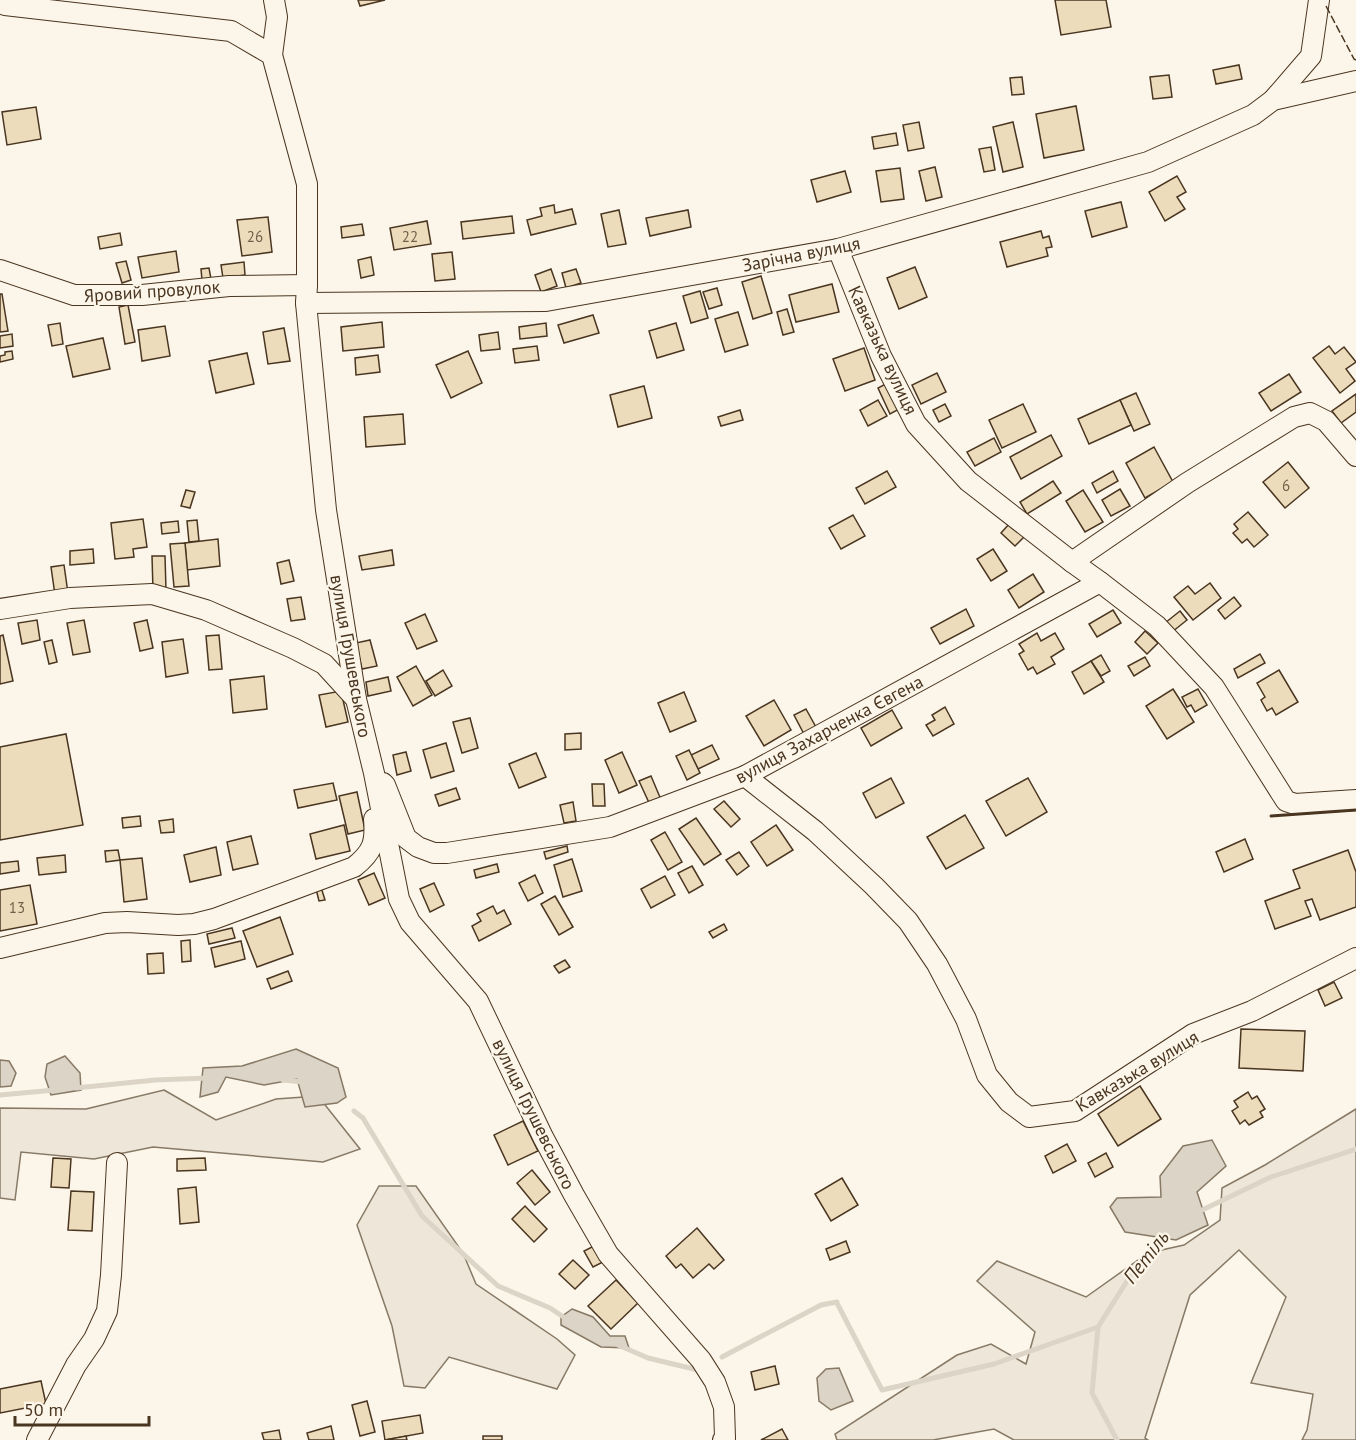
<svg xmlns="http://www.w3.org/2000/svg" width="1356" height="1440" font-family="'PT Sans',sans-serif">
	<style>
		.green { fill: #ede6d9; stroke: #887966; stroke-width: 1.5 }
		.water { fill: #dcd4c6; stroke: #887966; stroke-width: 1.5 }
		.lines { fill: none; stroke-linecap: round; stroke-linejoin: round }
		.stream { stroke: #dcd4c6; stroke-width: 5 }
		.building { fill: #ecdcbc; stroke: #4a3520; stroke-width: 1.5 }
		.minor-casing { stroke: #4a3520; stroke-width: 22 }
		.minor { stroke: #fbf6e9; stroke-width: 20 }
		.fence { stroke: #4a3520; stroke-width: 1.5; stroke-dasharray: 8 3; stroke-linecap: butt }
		.wall { stroke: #4a3520; stroke-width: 3 }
		.labels { text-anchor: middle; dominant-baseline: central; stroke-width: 4.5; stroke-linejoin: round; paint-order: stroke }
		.number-label { font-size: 15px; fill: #725f47 }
		.street-label { font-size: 18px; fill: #4a3520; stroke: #fbf6e9 }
		.water-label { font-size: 20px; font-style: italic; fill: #4a3520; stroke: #fbf6e9 }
	</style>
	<rect width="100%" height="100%" fill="#fbf6e9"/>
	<g class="green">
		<polygon points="164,1090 216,1120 276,1099 318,1096 360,1149 323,1162 153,1147 94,1159 21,1152 15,1200 0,1198 0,1108 86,1109"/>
		<polygon points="1356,1109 1356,1440 1302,1440 1307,1430 1313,1394 1251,1383 1286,1297 1239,1250 1190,1295 1145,1438 1148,1440 1014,1440 994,1429 933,1440 837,1440 835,1434 957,1355 991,1344 1026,1364 1035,1332 977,1281 997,1261 1086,1297 1148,1253 1184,1245 1220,1220 1222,1188 1265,1165"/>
		<polygon points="379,1186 416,1186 463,1253 476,1284 557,1339 575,1355 557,1389 449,1357 425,1388 404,1386 392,1326 357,1225"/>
	</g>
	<g class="water">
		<polygon points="296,1049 338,1068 346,1097 337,1103 305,1107 297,1079 264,1085 226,1077 218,1092 200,1097 203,1068 242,1066"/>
		<polygon points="65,1056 80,1073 81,1090 51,1095 45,1077 47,1064"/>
		<polygon points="0,1060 9,1061 16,1073 11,1086 0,1087"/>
		<polygon points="1212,1140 1226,1166 1197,1192 1208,1225 1176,1240 1125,1232 1110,1207 1117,1198 1161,1197 1160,1176 1183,1146"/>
		<polygon points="572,1309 593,1317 610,1336 625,1336 629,1348 601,1347 561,1325 561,1317"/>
		<polygon points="839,1368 853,1401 831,1410 819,1401 817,1378 826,1369"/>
	</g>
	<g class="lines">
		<g class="stream">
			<polyline points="283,1080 303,1082"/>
			<polyline points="76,1088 155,1080 208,1078"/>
			<polyline points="0,1095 55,1090"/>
			<polyline points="354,1111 363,1118 422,1216 498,1286 550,1308 568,1320"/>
			<polyline points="1196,1213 1271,1177 1356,1149"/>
			<polyline points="838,1305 882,1390 994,1364 1098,1327"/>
			<polyline points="618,1345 648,1358 698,1370"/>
			<polyline points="722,1357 821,1305 837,1302"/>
			<polyline points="1117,1440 1092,1393 1098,1327 1127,1281 1164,1234"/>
		</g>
	</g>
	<g class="building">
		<polygon points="358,0 385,0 360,6"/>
		<polygon points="1055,0 1106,0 1111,27 1061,35"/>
		<polygon points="1239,65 1242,79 1216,84 1213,70"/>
		<polygon points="1169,75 1172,97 1153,99 1150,77"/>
		<polygon points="1022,77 1024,94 1012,95 1010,78"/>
		<polygon points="1076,106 1084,150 1044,158 1036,114"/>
		<polygon points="36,107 41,139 7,145 2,112"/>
		<polygon points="919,122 924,148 908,151 903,125"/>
		<polygon points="1013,122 1023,167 1003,172 993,127"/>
		<polygon points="896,133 898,145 874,149 872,137"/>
		<polygon points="991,147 995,170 984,172 979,149"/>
		<polygon points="935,167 942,197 926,201 919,171"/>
		<polygon points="900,168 904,199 881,202 876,171"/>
		<polygon points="845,171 851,192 817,202 811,180"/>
		<polygon points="1177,176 1186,192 1177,197 1185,209 1165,221 1149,192"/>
		<polygon points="1121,202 1127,227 1092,237 1085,211"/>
		<polygon points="554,205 555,213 572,209 576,224 531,235 527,220 542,216 540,208"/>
		<polygon points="619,210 626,244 608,247 601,214"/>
		<polygon points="688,210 691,227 650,236 646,218"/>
		<polygon points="512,216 514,233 463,239 461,222"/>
		<polygon points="268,217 272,252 242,256 237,220"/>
		<polygon points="427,221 431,244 394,250 390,228"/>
		<polygon points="362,224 364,235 342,238 341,227"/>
		<polygon points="1041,231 1043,238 1049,236 1052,247 1046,248 1048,256 1007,267 1000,242"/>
		<polygon points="120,233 122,245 100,249 98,237"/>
		<polygon points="176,251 179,272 142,278 138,257"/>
		<polygon points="452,252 455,279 435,281 432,254"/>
		<polygon points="371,257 374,275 361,278 358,260"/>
		<polygon points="126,261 131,280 122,283 116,263"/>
		<polygon points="244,262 245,275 223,278 221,265"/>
		<polygon points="915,267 927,297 899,309 887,278"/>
		<polygon points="209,268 211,279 202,280 201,269"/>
		<polygon points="551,269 557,286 541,292 535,275"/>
		<polygon points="576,269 581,283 566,288 562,273"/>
		<polygon points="761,276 772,313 753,319 742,282"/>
		<polygon points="832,284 839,312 796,322 789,295"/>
		<polygon points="717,288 722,305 709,309 703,292"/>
		<polygon points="700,291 708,318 691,323 683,296"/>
		<polygon points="0,294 2,294 8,331 0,332"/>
		<polygon points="128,305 135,342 125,344 119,307"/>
		<polygon points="787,309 794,332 783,335 777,312"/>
		<polygon points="738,312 748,345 725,352 715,319"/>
		<polygon points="593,315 599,333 564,343 558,325"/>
		<polygon points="382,322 384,347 343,351 341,327"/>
		<polygon points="60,323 63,344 52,346 48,325"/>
		<polygon points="546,323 547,336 520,339 519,327"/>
		<polygon points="676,323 684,350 657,358 649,331"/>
		<polygon points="165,326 170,356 142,361 138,330"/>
		<polygon points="284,328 290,361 268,364 263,332"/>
		<polygon points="498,332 500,349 481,351 479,335"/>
		<polygon points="12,334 13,346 0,348 0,336"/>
		<polygon points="103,338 110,369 73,377 66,346"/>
		<polygon points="537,346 539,360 515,363 513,349"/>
		<polygon points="1329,346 1335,354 1344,347 1356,362 1346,369 1355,381 1340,393 1313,358"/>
		<polygon points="864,348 875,380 845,391 833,359"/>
		<polygon points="12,351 13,359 0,362 0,356 5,355 5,352"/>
		<polygon points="468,351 482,383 451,398 436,365"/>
		<polygon points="247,353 254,384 216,393 209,361"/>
		<polygon points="378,355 380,372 356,375 355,358"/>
		<polygon points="937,373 946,392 921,404 912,385"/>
		<polygon points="1289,374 1301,392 1271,411 1259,393"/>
		<polygon points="891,381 903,407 890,414 878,388"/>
		<polygon points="644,386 652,418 618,427 610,395"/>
		<polygon points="1136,393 1150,424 1134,431 1120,400"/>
		<polygon points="1356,394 1356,412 1341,423 1332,411"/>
		<polygon points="878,400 887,416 868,426 860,410"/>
		<polygon points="1120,400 1131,425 1089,444 1078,419"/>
		<polygon points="945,404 951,416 939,422 933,410"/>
		<polygon points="1023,404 1036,432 1002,448 989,420"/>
		<polygon points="740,410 743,420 721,426 718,417"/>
		<polygon points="403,414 405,444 366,447 364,417"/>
		<polygon points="1051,435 1062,456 1021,479 1010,457"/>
		<polygon points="994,438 1001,452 975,466 967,452"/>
		<polygon points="1154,447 1173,482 1145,498 1126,463"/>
		<polygon points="1288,462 1309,488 1285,508 1263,482"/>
		<polygon points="887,471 896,487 865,504 856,488"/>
		<polygon points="1113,471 1118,481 1097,493 1092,483"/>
		<polygon points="1053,481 1061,493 1027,514 1020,502"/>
		<polygon points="1120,489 1130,506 1111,516 1102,500"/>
		<polygon points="186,490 195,492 190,508 181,506"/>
		<polygon points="1083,490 1103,522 1085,532 1066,501"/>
		<polygon points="1248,512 1268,535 1254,547 1247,539 1242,543 1233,533 1238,529 1234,524"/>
		<polygon points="853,515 865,536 841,549 829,528"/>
		<polygon points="143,519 147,547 133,549 134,557 115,559 111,523"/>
		<polygon points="197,520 199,541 189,542 187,521"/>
		<polygon points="178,521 179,532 162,534 161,523"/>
		<polygon points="1010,523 1024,537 1015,546 1001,533"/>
		<polygon points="218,539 220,566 187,570 185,543"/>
		<polygon points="185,543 189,586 174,587 170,544"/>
		<polygon points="93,549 94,563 70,565 70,551"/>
		<polygon points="993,549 1007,571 991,581 977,559"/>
		<polygon points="392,550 394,565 362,570 359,556"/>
		<polygon points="152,556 165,556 166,590 153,590"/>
		<polygon points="289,560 294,581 281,584 277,563"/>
		<polygon points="64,565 68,593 55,595 51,567"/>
		<polygon points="1033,574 1044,592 1019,608 1008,590"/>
		<polygon points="1210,583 1221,598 1193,620 1174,597 1188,586 1195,594"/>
		<polygon points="301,597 305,619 291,621 287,599"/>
		<polygon points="1234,597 1241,606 1225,619 1218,610"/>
		<polygon points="966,609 974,626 940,644 931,628"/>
		<polygon points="1113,610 1121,623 1097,637 1089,624"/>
		<polygon points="1180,611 1187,620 1172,632 1165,623"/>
		<polygon points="425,614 437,641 417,649 405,623"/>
		<polygon points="37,620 40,640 22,644 18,623"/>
		<polygon points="84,620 90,652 73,655 67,623"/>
		<polygon points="147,620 153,648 140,651 134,623"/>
		<polygon points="1145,631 1158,643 1147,654 1135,642"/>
		<polygon points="1037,633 1041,641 1055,633 1064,649 1051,657 1055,664 1037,674 1033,667 1028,670 1019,654 1024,651 1019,644"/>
		<polygon points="3,635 13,681 0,684 0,636"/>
		<polygon points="219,635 222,669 209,670 206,636"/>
		<polygon points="183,639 188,673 166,677 162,642"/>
		<polygon points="52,640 57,662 49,664 44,642"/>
		<polygon points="370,640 377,666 362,669 356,643"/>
		<polygon points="1260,654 1265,663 1238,678 1234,669"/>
		<polygon points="1101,655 1110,671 1101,676 1091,661"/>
		<polygon points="1145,657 1150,666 1134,676 1128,666"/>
		<polygon points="1091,661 1104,682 1084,694 1072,672"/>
		<polygon points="416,666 432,695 413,706 397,677"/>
		<polygon points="443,670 452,686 435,696 426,681"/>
		<polygon points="1279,670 1298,702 1276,715 1272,708 1267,711 1261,700 1265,697 1257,683"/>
		<polygon points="264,676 267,709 233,713 230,680"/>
		<polygon points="388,677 391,691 368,696 366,682"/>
		<polygon points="1173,689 1194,722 1167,739 1146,706"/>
		<polygon points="1198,689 1207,705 1195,712 1191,705 1187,707 1182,697"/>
		<polygon points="341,691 348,722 326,727 319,695"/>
		<polygon points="684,692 696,721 670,732 658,703"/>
		<polygon points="774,700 791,730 764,746 746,716"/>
		<polygon points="945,707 954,724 933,736 926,725 935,720 932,715"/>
		<polygon points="806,709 817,729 805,736 794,715"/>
		<polygon points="892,710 902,728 871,746 861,728"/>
		<polygon points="470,718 478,748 462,753 453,722"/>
		<polygon points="581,733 581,749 565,750 565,734"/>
		<polygon points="66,734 83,825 0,840 0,747"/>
		<polygon points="446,743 454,771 431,778 423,750"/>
		<polygon points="712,745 719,759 698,769 691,755"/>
		<polygon points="689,750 700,773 687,780 676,756"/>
		<polygon points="406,752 411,771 397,775 393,755"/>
		<polygon points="622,752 637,785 619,793 605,760"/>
		<polygon points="536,753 546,777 519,788 509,764"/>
		<polygon points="651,776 662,802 651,807 639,781"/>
		<polygon points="891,778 904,803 876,818 863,793"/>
		<polygon points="1028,778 1047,812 1006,836 986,801"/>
		<polygon points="333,783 337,800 298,808 294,790"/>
		<polygon points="592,784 604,784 605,806 593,806"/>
		<polygon points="456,788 460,799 439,806 435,795"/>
		<polygon points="357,792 365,830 348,834 339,796"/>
		<polygon points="724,801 740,819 731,827 714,809"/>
		<polygon points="573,802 576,821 564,823 560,805"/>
		<polygon points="965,815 984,848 946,869 927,837"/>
		<polygon points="140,816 141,826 123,828 122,818"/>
		<polygon points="696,818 721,854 704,865 679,829"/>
		<polygon points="173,819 174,832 161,833 159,821"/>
		<polygon points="344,825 350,851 316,859 310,834"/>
		<polygon points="776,825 793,850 767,866 751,842"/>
		<polygon points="665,832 682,862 668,870 651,840"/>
		<polygon points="251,836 258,864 233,870 227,842"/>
		<polygon points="1245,839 1253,859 1224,872 1216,852"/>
		<polygon points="567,846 568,852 546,859 544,852"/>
		<polygon points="216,847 221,875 190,882 184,855"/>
		<polygon points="118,850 120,860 106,862 105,851"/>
		<polygon points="1348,850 1356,872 1356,907 1320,920 1312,899 1305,901 1311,916 1275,929 1265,901 1300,888 1293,870"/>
		<polygon points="739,852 749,866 737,875 726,860"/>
		<polygon points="65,855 66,872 39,875 37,858"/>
		<polygon points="142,858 147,899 124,902 120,860"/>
		<polygon points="572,859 582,891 563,897 554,865"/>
		<polygon points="18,861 19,871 0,874 0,863"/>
		<polygon points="497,864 499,872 476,878 474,870"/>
		<polygon points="692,866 703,885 689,893 678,873"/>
		<polygon points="374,873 385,898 369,905 358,880"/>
		<polygon points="535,875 543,893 528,901 519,883"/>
		<polygon points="665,876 675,895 651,908 641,889"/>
		<polygon points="434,883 444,905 430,912 420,889"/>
		<polygon points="320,884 325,900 319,901 315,885"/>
		<polygon points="30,885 37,924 0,931 0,890"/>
		<polygon points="555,896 573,927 559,935 541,904"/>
		<polygon points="493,906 497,914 504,910 511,924 479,941 472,926 481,921 477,914"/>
		<polygon points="280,917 293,954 257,967 243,931"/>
		<polygon points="724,924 727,930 713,938 709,932"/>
		<polygon points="232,928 235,938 209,944 207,934"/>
		<polygon points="190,940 191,961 182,962 181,941"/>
		<polygon points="241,941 245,959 215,967 211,948"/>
		<polygon points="163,953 164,973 148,974 147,954"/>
		<polygon points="565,960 570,967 559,973 554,966"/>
		<polygon points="288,971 292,981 271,989 267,979"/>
		<polygon points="1334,982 1342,998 1325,1006 1318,990"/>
		<polygon points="1241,1029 1305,1031 1303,1071 1239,1068"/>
		<polygon points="1140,1086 1161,1119 1118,1146 1098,1114"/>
		<polygon points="1248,1092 1252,1099 1257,1096 1265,1109 1260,1112 1263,1117 1249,1125 1245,1120 1240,1124 1232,1111 1238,1107 1234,1101"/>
		<polygon points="523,1121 538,1151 508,1165 494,1135"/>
		<polygon points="1067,1144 1076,1161 1053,1173 1045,1156"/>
		<polygon points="1106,1153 1113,1167 1095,1177 1088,1163"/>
		<polygon points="53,1158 71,1159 69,1188 51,1187"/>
		<polygon points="205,1158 206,1170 177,1171 177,1159"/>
		<polygon points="532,1170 550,1192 535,1205 517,1183"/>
		<polygon points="842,1178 858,1205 831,1221 815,1194"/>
		<polygon points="196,1187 199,1222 180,1224 178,1189"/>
		<polygon points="71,1191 94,1192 92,1231 68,1230"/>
		<polygon points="525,1206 547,1229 534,1242 512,1219"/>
		<polygon points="697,1228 724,1260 714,1269 709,1264 693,1278 681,1264 676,1268 666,1256"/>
		<polygon points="846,1241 850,1252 830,1260 826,1249"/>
		<polygon points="596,1245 605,1261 593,1267 584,1251"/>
		<polygon points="573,1260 589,1275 575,1289 559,1274"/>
		<polygon points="616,1280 638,1303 611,1329 588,1306"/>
		<polygon points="775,1366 779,1384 755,1390 751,1372"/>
		<polygon points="41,1381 46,1404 0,1413 0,1389"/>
		<polygon points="367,1401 375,1432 360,1436 352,1405"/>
		<polygon points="420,1415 423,1433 385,1440 382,1421"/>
		<polygon points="331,1426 334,1440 309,1440 307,1433"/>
		<polygon points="782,1429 788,1440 761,1440"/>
		<polygon points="279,1430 281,1440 264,1440 262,1433"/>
		<polygon points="406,1436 407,1440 385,1440"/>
		<rect x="483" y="1436" width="19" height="4"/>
	</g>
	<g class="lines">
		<defs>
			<g id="minor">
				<polyline points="0,2 5,5 231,31 272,55 307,184 307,285 306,303 326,510 356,699 374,773 399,899 410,922 478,1001 543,1137 574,1195 608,1254 701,1360 715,1382 724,1407 725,1438 723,1440"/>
				<polyline points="272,55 277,17 274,0"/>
				<polyline points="1273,100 1311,56 1319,0"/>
				<polyline points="838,249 881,356 916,424 968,481 1072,562 1100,582 1157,626 1214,687 1286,801 1295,804 1356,800"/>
				<polyline points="0,270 74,295 142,295 229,286 307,285"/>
				<polyline points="306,303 546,301 838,249 1148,162 1253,115 1273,100 1356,81"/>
				<polyline points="1072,562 1187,483 1294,417 1310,413 1326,421 1356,456"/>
				<polyline points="0,609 70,598 152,594 206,610 293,648 324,664 356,699"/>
				<polyline points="745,776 815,831 874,886 908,921 937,964 966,1019 987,1075 1009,1102 1029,1117 1075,1111 1193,1034 1252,1011 1356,958"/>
				<polyline points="383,783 385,785 406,838 418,847 434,853 447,853 610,827 745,776 1100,582"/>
				<path d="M0,948L105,923L127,922L178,925L194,924L214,919L354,867C373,852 376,842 374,819"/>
				<polyline points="37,1440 76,1365 94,1339 107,1311 111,1275 117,1163"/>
			</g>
		</defs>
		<use href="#minor" class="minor-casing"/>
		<use href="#minor" class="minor"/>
		<polyline class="fence" points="1326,6 1354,59 1356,60"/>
		<polyline class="wall" points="1271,816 1356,810"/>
	</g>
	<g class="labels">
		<g class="number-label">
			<text x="255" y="236">26</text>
			<text x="410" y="236">22</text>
			<text x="1286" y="485">6</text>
			<text x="17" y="907">13</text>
		</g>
		<g class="street-label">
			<text transform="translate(801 254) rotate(-11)">Зарічна вулиця</text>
			<text transform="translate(152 291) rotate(-4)">Яровий провулок</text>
			<text transform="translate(883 350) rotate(65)">Кавказька вулиця</text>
			<text transform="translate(351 656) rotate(80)">вулиця Грушевського</text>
			<text transform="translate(829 729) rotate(-28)">вулиця Захарченка Євгена</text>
			<text transform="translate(1137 1071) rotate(-31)">Кавказька вулиця</text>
			<text transform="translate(534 1114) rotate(64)">вулиця Грушевського</text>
		</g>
		<g class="water-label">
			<text transform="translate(1146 1257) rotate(-52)">Петіль</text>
		</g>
	</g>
	<path d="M15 1416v9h134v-9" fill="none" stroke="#4a3520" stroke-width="3"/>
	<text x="24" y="1416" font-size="18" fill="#4a3520" stroke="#fbf6e9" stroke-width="4.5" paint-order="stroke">50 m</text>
</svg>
